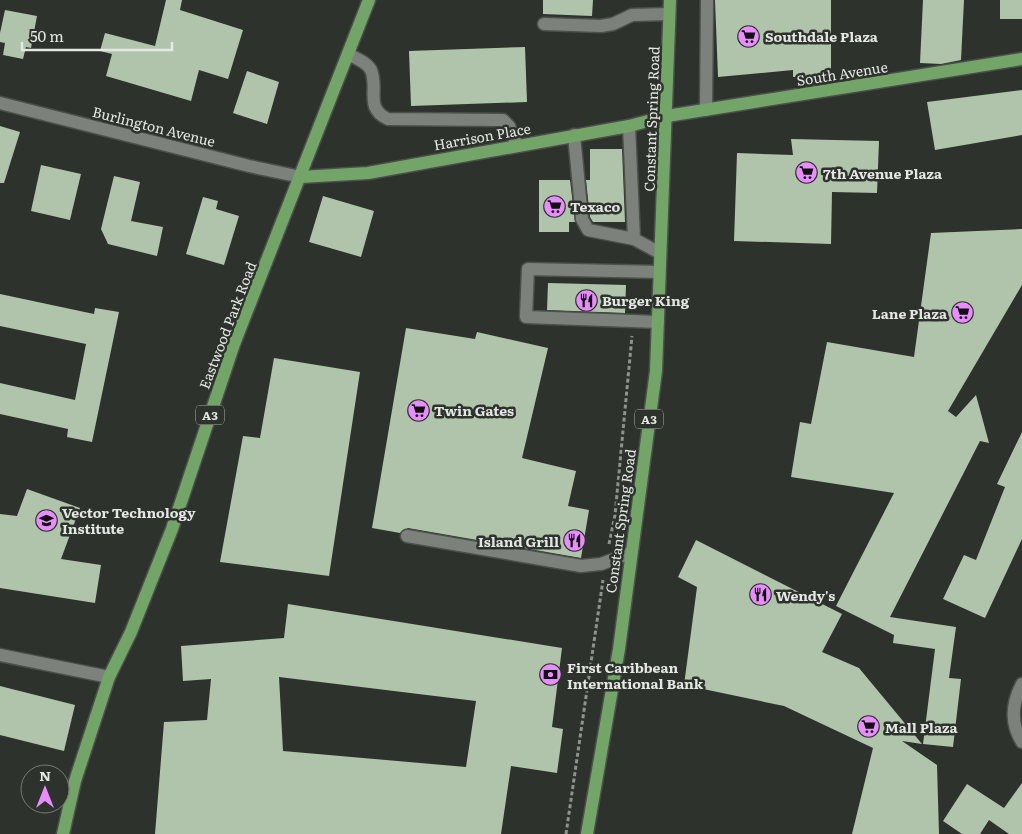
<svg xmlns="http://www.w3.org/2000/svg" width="1022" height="834" font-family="Literata,serif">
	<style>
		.building { fill: #afc4aa; fill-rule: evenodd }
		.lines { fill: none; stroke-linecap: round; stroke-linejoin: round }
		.minor-casing { stroke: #4c4f4b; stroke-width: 15 }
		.major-casing { stroke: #4c4f4b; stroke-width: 15 }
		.path { stroke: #8f928e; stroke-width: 3; stroke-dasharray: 4 2.5; stroke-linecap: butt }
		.minor { stroke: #7c827b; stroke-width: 12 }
		.major { stroke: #73a468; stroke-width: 12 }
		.labels { text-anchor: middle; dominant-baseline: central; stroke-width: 5; stroke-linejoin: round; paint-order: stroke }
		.shield { fill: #2e322d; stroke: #adb1ac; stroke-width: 1 }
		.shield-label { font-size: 12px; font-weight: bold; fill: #e4e7e3 }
		.poi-label { font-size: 14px; font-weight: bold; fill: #e4e7e3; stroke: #2e322d; text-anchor: start }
		.street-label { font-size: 14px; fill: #e4e7e3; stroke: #2e322d }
	</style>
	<rect width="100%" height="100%" fill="#2e322d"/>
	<g class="building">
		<polygon points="166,0 182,0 180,10 243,30 228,79 199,70 191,101 106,76 112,54 100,51 105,33 155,46"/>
		<polygon points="543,0 593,0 592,16 543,14"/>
		<polygon points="715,0 831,0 831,77 793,77 793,70 718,77"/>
		<polygon points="923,0 964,0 961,60 941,64 920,63"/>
		<rect x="1000" y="0" width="22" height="19"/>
		<polygon points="5,10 37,16 31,48 26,47 23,59 3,55 5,43 0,42 0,33"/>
		<polygon points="525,47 527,102 411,106 409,51"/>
		<polygon points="247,71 279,82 267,124 233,113"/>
		<polygon points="1022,90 1022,135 935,150 927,102"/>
		<polygon points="0,126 20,132 4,183 0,183"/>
		<polygon points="791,139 879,141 877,193 832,192 831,244 734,241 737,153 793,155"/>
		<polygon points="590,149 622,149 625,222 593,222 590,217 586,180 590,180"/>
		<polygon points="41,165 81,174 70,220 31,211"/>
		<polygon points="114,176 140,182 131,221 163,227 157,256 108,244 101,229"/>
		<polygon points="539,180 570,180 575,222 569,222 569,232 539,232"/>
		<polygon points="323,196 374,211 361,257 309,242"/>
		<polygon points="203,197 218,201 216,209 239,216 224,265 186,254"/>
		<polygon points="1022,229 1022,285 948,411 956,417 976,395 989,443 980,441 890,617 956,627 949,678 961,679 953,747 923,744 935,649 893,643 894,635 836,606 894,493 791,477 800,422 811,424 827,342 914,357 931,233"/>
		<polygon points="548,283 626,285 625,313 547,310"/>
		<polygon points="0,294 94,314 95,308 119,312 92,442 67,437 68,429 0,414 0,383 75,400 86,344 0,326"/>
		<polygon points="406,328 475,339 477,332 548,348 522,458 576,471 568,506 589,510 581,558 408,528 400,533 372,528"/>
		<polygon points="274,358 360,372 329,576 220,562 243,436 260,438"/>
		<polygon points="1022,432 1022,539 985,618 943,599 964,555 976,560 1005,487 997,484"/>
		<polygon points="27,489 80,508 61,559 101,565 95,603 0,588 0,514 17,516"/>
		<polygon points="696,540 842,614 822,652 859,668 922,744 902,741 937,765 939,834 852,834 873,748 784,706 684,685 697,587 678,577"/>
		<path d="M288,604L562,648L552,727L563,729L557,773L511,766L501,834H155L164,722L207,720L211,679L183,681L181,646L284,638ZM279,677L476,701L466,767L283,751Z"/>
		<polygon points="0,686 75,705 64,751 0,735"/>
		<polygon points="1022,783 1022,834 1009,834 989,820 980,834 962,834 943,821 967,784 1004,808"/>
	</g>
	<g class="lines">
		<defs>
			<g id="minor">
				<polyline points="544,24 601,26 613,24 632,15 669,14"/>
				<path d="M348,54C355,58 367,62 371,70C379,89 364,108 388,119L503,120L509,126L517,145"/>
				<polyline points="0,103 249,166 301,177"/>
				<polyline points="706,110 707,0"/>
				<polyline points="629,126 634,239 660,253"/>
				<polyline points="574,135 582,219 588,230 634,239"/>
				<polyline points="658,322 526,317 528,269 659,272"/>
				<polyline points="407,536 581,566 601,564 631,553"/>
				<polyline points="0,655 109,677"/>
				<path d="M1022,684C1012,703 1010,723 1022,742"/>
			</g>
			<g id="major">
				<polyline points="301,177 368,173 629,126 667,116 1022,59"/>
				<polyline points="63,834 75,781 109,677 131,632 172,529 234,344 369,0"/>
				<polyline points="587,834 619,649 656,371 670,0"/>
			</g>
		</defs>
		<use href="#minor" class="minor-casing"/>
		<use href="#major" class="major-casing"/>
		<g class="path">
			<polyline points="609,544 615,515 632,336"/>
			<polyline points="566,834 603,580"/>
		</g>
		<use href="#minor" class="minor"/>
		<use href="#major" class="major"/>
	</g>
	<defs>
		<symbol id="supermarket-disc" viewBox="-11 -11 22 22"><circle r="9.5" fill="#e98dfe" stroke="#2e322d"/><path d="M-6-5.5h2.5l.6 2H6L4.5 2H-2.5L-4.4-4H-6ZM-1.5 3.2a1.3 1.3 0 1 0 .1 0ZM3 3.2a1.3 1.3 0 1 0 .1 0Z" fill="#111"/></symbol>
		<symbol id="restaurant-disc" viewBox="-11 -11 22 22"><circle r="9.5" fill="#e98dfe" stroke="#2e322d"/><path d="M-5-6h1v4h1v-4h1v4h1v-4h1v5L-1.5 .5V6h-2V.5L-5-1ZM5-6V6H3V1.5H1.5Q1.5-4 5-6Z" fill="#111"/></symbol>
		<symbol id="school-disc" viewBox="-11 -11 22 22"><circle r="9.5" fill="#e98dfe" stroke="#2e322d"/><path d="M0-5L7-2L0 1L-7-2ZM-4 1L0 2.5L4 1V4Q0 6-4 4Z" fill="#111"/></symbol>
		<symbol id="bank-disc" viewBox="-11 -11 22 22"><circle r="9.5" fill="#e98dfe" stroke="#2e322d"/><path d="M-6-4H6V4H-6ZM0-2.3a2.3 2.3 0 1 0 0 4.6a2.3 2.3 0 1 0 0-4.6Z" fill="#111"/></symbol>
	</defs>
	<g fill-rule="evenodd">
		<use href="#supermarket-disc" x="736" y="24" width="25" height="25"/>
		<use href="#supermarket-disc" x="794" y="160" width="25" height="25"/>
		<use href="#supermarket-disc" x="542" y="194" width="25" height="25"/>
		<use href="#restaurant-disc" x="574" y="288" width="25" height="25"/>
		<use href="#supermarket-disc" x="950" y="300" width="25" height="25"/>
		<use href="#supermarket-disc" x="406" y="398" width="25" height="25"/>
		<use href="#school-disc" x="34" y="508" width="25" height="25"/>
		<use href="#restaurant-disc" x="562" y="528" width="25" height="25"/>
		<use href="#restaurant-disc" x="748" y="582" width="25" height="25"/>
		<use href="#bank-disc" x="538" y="662" width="25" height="25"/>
		<use href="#supermarket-disc" x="856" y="714" width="25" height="25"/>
	</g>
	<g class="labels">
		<g class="shield">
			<rect x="196" y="405.5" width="28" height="19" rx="4"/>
			<rect x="635" y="409.5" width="28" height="19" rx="4"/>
		</g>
		<g class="shield-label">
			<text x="210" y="415">A3</text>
			<text x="649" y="419">A3</text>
		</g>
		<g class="poi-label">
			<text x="765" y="36">Southdale Plaza</text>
			<text x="823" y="173">7th Avenue Plaza</text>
			<text x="570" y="206">Texaco</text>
			<text x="602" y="300">Burger King</text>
			<text x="947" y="313" text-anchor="end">Lane Plaza</text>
			<text x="434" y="410">Twin Gates</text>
			<text x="62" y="512">Vector Technology<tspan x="62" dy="16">Institute</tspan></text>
			<text x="559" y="541" text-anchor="end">Island Grill</text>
			<text x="776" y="595">Wendy's</text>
			<text x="567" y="667">First Caribbean<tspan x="567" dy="16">International Bank</tspan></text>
			<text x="885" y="727">Mall Plaza</text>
		</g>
		<g class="street-label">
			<text transform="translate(842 73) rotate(-9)">South Avenue</text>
			<text transform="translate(651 119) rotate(-88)">Constant Spring Road</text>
			<text transform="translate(154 126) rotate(14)">Burlington Avenue</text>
			<text transform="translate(482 136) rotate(-10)">Harrison Place</text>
			<text transform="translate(227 325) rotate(-69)">Eastwood Park Road</text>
			<text transform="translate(620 521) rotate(-82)">Constant Spring Road</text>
		</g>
	</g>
	<g transform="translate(45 789)"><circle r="24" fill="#2e322d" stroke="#777a76"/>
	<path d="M0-4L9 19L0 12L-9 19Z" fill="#e98dfe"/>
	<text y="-8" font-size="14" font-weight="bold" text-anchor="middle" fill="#e4e7e3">N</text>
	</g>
	<path d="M22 42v8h150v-8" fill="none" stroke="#e4e7e3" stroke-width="2.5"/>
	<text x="30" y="42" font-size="15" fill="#e4e7e3" stroke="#2e322d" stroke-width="4" paint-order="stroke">50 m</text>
</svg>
